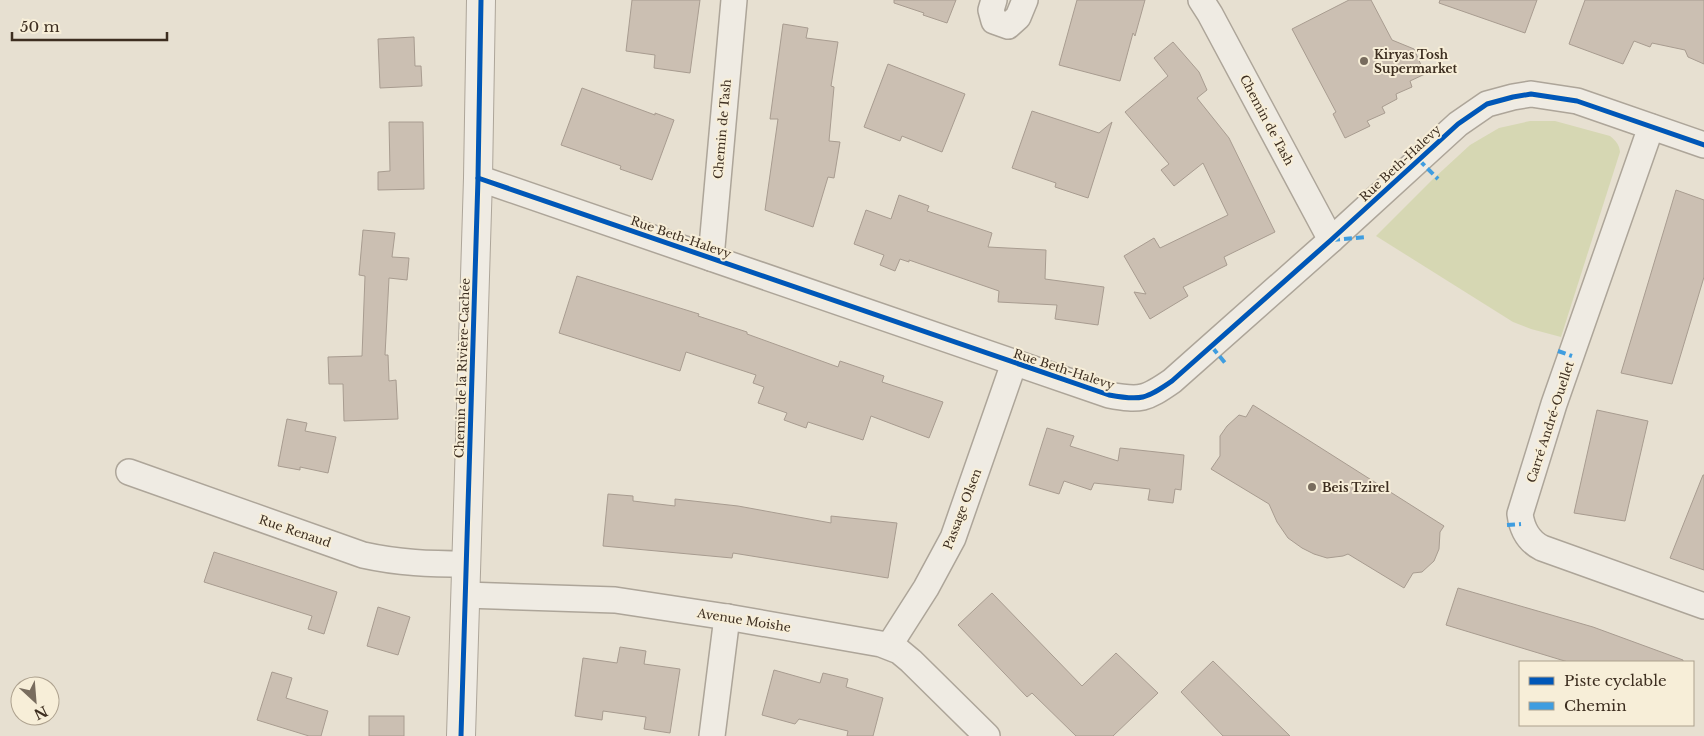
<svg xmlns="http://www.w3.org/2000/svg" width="1704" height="736" font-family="'Libre Baskerville',serif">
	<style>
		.green { fill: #d6d7b3 }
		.building { fill: #cbbfb2; stroke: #a89c90 }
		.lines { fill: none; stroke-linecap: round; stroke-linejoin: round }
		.minor-casing { stroke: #ada599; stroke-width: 28 }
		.tertiary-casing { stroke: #ada599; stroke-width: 30 }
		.minor { stroke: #efebe3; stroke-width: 25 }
		.tertiary { stroke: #efebe3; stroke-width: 28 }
		.quiet { stroke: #3f9de0; stroke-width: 4; stroke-dasharray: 8 4; stroke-linecap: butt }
		.cycleway-casing { stroke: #f7eed8; stroke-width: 8 }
		.cycleway { stroke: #0057b8; stroke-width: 5 }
		.poi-dot { fill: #786c5e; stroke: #f7eed8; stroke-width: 2 }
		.labels { text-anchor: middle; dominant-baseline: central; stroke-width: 4; stroke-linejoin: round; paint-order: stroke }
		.poi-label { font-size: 12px; font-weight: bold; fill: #3d2e20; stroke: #f7eed8; text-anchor: start }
		.street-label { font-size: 12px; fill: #3d2e20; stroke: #f7eed8 }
	</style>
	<rect width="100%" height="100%" fill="#e7e0d1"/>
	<path class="green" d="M1530,121H1555L1610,136C1616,141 1619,144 1620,152L1561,337L1531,329L1513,322L1376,236L1432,180L1470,145L1499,128Z"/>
	<g class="building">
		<polygon points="632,0 700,0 690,73 654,68 655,55 626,51"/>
		<polygon points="894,0 956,0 947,23 923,15 924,13 894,3"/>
		<polygon points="1077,0 1145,0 1135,36 1133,33 1120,81 1059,65"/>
		<polygon points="1349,0 1371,0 1392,40 1414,49 1425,74 1410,81 1412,87 1396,94 1397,99 1382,107 1385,113 1367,121 1370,126 1345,138 1333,114 1336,112 1292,29"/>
		<polygon points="1440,0 1537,0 1525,33 1439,3"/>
		<polygon points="1585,0 1704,0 1704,64 1688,57 1685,50 1652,43 1650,47 1634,41 1623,64 1569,44"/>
		<polygon points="783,24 808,28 806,38 838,42 831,86 834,87 829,141 840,142 834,178 828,177 813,227 765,210 778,119 770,119"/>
		<polygon points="414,37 415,66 421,66 422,86 380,88 378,39"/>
		<polygon points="1173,42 1199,72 1207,90 1197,98 1229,138 1275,232 1224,257 1227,265 1183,287 1188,296 1150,319 1134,292 1146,294 1124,256 1154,238 1160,248 1228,215 1203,163 1174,186 1161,170 1169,164 1125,112 1168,76 1154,58"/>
		<polygon points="888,64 965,94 942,152 902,136 900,141 864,127"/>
		<polygon points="582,88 655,115 655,113 674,120 652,180 620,169 621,166 561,145"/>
		<polygon points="1032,111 1099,133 1112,122 1088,198 1055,187 1056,183 1012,168"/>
		<polygon points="389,122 423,122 424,189 378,190 378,172 390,171"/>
		<polygon points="1676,190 1704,200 1704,277 1672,384 1621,373"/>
		<polygon points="899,195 929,206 927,211 992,233 988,247 1046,250 1045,279 1104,287 1098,325 1055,319 1057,305 998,302 999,291 909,260 909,262 900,259 895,271 880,265 884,255 854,244 866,210 891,219"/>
		<polygon points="363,230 395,233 392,257 409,258 407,280 389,278 385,355 388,355 389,381 396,380 398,419 344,421 343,384 329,384 328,357 362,356 365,276 359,275"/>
		<polygon points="577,276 699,314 698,316 747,332 747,334 838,367 840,361 884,376 882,382 943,402 929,438 871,416 863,440 808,422 806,428 784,420 787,413 758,403 764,387 753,383 756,375 686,352 680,371 559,333"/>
		<polygon points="1253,405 1444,526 1440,532 1439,549 1434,561 1422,572 1413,573 1404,588 1348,554 1343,556 1327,558 1314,554 1302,548 1288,538 1277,522 1269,504 1211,469 1220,456 1220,436 1227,426 1239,415 1246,417"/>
		<polygon points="1597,410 1648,421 1625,521 1574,513"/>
		<polygon points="287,419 307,423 305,431 336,437 328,473 300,467 300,470 278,466"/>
		<polygon points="1047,428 1074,436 1070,446 1118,461 1120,448 1184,455 1181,490 1175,489 1173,503 1148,500 1150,489 1094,483 1091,490 1064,481 1059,494 1029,485"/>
		<polygon points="1703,475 1704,475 1704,570 1670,558"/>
		<polygon points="608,494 633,496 633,501 675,506 675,499 738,506 831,523 831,516 897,523 888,578 733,553 732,558 603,546"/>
		<polygon points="214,552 337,592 324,634 308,629 312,616 204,582"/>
		<polygon points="1458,588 1593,627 1683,660 1683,662 1568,662 1446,625"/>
		<polygon points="992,593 1082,686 1116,653 1158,693 1113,736 1076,736 1032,693 1027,697 958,625"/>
		<polygon points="378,607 410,617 398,655 367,646"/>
		<polygon points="620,647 646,651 644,664 680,669 670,733 644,729 646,717 603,711 602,720 575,716 583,658 617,663"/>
		<polygon points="1213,661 1290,736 1223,736 1181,692"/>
		<polygon points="774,670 820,683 823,673 848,679 846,687 883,698 873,736 847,736 848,731 799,719 795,724 762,715"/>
		<polygon points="272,672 292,678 286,698 328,711 321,736 309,736 257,720"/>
		<rect x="369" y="716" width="35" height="20"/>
	</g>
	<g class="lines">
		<defs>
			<g id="minor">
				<polyline points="994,0 991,10 994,21 1008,26 1018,17 1025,0"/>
				<polyline points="1201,0 1210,14 1331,240"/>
				<path d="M1651,127L1554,404L1520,514C1522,529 1528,541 1542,548L1704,606"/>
				<path d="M478,178L1109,395C1141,401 1146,399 1172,381L1331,240L1458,124L1487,104L1513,97L1531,94L1577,101L1704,145"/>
				<polyline points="711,258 734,0"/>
				<path d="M129,472L363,555C399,563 430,564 466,564"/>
				<polyline points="465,595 615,600 727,617 881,644 899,651 911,661 987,736"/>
				<polyline points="889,646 926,588 953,538 1014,363"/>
				<polyline points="712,736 727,617"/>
			</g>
			<polyline id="tertiary" points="461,736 478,178 481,0"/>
		</defs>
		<use href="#minor" class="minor-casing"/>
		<use href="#tertiary" class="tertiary-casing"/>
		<use href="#minor" class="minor"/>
		<use href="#tertiary" class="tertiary"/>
		<g class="quiet">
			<polyline points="1419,160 1438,179"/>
			<polyline points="1332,240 1366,237"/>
			<polyline points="1212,347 1226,364"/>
			<polyline points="1558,351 1572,356"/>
			<polyline points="1507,525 1521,524"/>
		</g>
		<defs>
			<g id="cycleway">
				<path d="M478,178L1109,395C1141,401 1146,399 1172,381L1331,240L1458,124L1487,104L1513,97L1531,94L1577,101L1704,145"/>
				<polyline points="461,736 478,178 481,0"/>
			</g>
		</defs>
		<use href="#cycleway" class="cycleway-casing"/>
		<use href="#cycleway" class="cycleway"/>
	</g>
	<g class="poi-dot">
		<circle cx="1364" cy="61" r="5"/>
		<circle cx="1312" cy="487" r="5"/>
	</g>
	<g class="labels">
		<g class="poi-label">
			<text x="1374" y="54">Kiryas Tosh<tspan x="1374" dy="14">Supermarket</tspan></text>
			<text x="1322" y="487">Beis Tzirel</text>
		</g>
		<g class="street-label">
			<text transform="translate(1267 120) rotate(62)">Chemin de Tash</text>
			<text transform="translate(722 129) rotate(-85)">Chemin de Tash</text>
			<text transform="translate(1400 163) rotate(-43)">Rue Beth-Halevy</text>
			<text transform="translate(681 237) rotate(19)">Rue Beth-Halevy</text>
			<text transform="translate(462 368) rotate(-88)">Chemin de la Rivière-Cachée</text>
			<text transform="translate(1064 369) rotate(18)">Rue Beth-Halevy</text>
			<text transform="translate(1550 422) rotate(-72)">Carré André-Ouellet</text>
			<text transform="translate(962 509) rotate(-69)">Passage Olsen</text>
			<text transform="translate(295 531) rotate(19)">Rue Renaud</text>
			<text transform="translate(744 620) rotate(9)">Avenue Moishe</text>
		</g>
	</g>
	<rect x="1519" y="661" width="175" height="65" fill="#f7eed8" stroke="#ada18e"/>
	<rect x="1529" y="677" width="25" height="8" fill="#0057b8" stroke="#ada18e"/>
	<text x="1564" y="686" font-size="15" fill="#3d2e20">Piste cyclable</text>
	<rect x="1529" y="702" width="25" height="8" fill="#3f9de0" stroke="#ada18e"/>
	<text x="1564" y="711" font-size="15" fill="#3d2e20">Chemin</text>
	<g transform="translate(35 701) rotate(154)"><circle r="24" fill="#f7eed8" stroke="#ada18e"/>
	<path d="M0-4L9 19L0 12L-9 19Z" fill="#786c5e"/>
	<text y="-8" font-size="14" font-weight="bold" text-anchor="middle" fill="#3d2e20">N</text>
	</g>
	<path d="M12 32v8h155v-8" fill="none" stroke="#3d2e20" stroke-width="2.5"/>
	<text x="20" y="32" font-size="15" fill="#3d2e20" stroke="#f7eed8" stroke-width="4" paint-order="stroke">50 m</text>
</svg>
